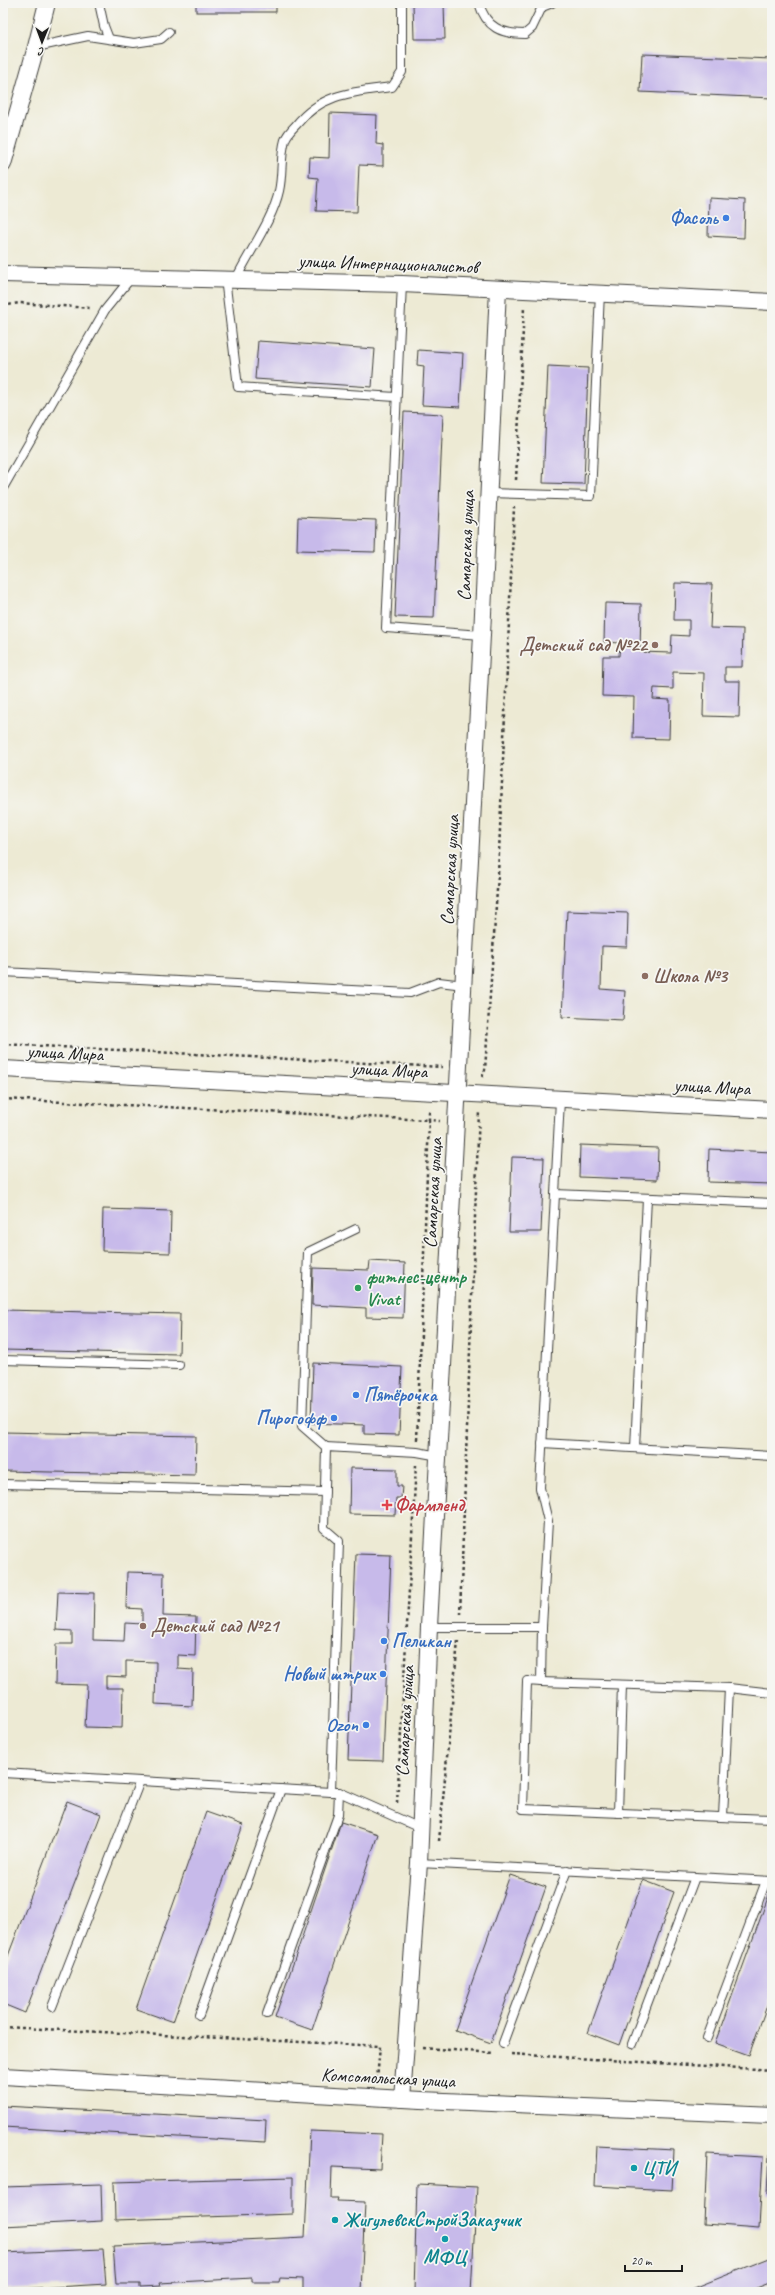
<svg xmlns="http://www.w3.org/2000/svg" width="775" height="2295" font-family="Caveat,sans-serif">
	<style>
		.building { fill: #c7baea }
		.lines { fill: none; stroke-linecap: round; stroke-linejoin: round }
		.service-casing { stroke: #3b3b38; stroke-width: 10 }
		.minor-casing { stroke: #3b3b38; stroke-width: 18 }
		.path { stroke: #3b3b38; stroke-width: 2.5; stroke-dasharray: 3 3; stroke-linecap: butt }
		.service { stroke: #fff; stroke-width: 8 }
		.minor { stroke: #fff; stroke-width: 16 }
		.shop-dot { fill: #3f7fe0; stroke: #f6f6f2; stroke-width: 1.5 }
		.education-dot { fill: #8d6e63; stroke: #f6f6f2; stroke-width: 1.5 }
		.leisure-dot { fill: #2e9e5b; stroke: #f6f6f2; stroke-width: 1.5 }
		.health-dot { fill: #e0444e; stroke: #f6f6f2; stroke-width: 1.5 }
		.culture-dot { fill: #0f9aa8; stroke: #f6f6f2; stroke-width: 1.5 }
		.labels { text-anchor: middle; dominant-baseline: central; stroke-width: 3.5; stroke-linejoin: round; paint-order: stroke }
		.shop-label { font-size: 19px; font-weight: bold; fill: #366cbe; stroke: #f6f6f2; text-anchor: end }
		.street-label { font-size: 19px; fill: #1c1c1c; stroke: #f6f6f2 }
		.education-label { font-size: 19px; font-weight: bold; fill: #785e54; stroke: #f6f6f2; text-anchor: start }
		.leisure-label { font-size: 19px; font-weight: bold; fill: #27864d; stroke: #f6f6f2; text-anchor: start }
		.health-label { font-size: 19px; font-weight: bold; fill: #be3a42; stroke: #f6f6f2; text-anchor: start }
		.culture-label { font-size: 19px; font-weight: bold; fill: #0d838f; stroke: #f6f6f2; text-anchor: start }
	</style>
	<rect width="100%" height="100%" fill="#f6f6f2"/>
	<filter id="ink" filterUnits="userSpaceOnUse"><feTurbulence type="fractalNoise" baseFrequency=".025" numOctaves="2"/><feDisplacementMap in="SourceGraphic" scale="8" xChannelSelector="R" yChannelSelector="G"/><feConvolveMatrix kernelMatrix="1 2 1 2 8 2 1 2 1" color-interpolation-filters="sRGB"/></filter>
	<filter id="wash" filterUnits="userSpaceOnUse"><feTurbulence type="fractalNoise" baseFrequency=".012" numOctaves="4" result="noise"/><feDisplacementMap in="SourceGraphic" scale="16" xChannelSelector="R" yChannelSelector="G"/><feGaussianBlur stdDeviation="0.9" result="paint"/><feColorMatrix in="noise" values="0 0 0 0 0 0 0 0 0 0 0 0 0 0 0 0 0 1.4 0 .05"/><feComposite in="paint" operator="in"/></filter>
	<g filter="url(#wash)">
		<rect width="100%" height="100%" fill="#edead4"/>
		<g id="blocks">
			<g class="building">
				<rect x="196" y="3" width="80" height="9"/>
				<polygon points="413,3 444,3 445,39 414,39"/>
				<polygon points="642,54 772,59 772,98 640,92"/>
				<polygon points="330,113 377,115 376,144 383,145 383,166 359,165 357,212 316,211 318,178 309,177 310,157 329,158"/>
				<polygon points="709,198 745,200 744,238 708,236"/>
				<polygon points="258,341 375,349 372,387 255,379"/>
				<polygon points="418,350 463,353 460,407 422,405 424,366 417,365"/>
				<polygon points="548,366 588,368 584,484 543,483"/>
				<polygon points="404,412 443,414 434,618 395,617"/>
				<polygon points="298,517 376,520 375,552 297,550"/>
				<polygon points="675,583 712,584 710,628 743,629 742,667 725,667 725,681 740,681 739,717 703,716 704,673 673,672 673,689 654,688 653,699 670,700 669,739 633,738 634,697 602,696 603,656 619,656 620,643 604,642 605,603 641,604 640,652 671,653 672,635 689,636 689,620 674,620"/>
				<polygon points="567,911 628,913 627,947 602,946 601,989 625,991 623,1020 562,1017"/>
				<polygon points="580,1145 658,1148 657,1180 579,1177"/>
				<polygon points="709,1149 772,1152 772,1184 708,1182"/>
				<polygon points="512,1157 544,1158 541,1232 509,1232"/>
				<polygon points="103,1209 171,1211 170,1253 102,1251"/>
				<polygon points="370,1261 405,1263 403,1318 366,1317 366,1308 312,1305 313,1268 369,1270"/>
				<polygon points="3,1310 180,1314 179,1354 3,1350"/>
				<polygon points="313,1363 402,1367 399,1435 364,1434 364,1425 311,1423"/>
				<polygon points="3,1432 196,1436 195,1475 3,1471"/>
				<polygon points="350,1468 397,1469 397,1486 402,1486 401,1498 396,1498 395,1515 349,1514"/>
				<polygon points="356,1554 391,1555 383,1761 348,1760"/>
				<polygon points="127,1572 164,1573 163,1616 196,1617 195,1656 178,1655 178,1669 193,1670 192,1706 155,1704 156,1662 126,1661 126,1677 106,1676 106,1688 123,1688 122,1728 85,1727 87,1685 55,1684 56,1644 72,1644 72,1631 56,1630 58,1592 94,1593 93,1640 124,1641 125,1623 142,1624 142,1609 126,1608"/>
				<polygon points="67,1801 101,1814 25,2013 3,2004 3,1969"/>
				<polygon points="206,1812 243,1825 173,2022 136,2009"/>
				<polygon points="341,1822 378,1834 312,2030 275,2017"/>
				<polygon points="510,1875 546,1887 491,2043 455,2030"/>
				<polygon points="643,1880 674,1892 619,2045 588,2033"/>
				<polygon points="771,1889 772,1992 749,2055 715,2043"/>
				<polygon points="3,2106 266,2120 265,2142 3,2127"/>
				<polygon points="310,2131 382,2134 380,2169 332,2167 331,2198 338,2198 337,2201 365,2202 361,2292 303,2292 303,2279 280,2278 279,2282 252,2282 252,2278 159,2283 160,2286 140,2287 140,2284 116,2284 113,2246 305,2237"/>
				<polygon points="597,2146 674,2150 672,2190 595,2186"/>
				<polygon points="707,2154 763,2157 759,2228 704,2224"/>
				<polygon points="769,2155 772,2155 772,2194 767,2194"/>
				<polygon points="293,2177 293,2214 115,2220 114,2182"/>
				<polygon points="101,2184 102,2221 3,2226 3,2187"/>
				<polygon points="417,2184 477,2187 471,2292 414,2292"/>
				<polygon points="103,2249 106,2284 3,2290 3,2253"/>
				<polygon points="772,2257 772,2282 746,2292 684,2292"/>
			</g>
		</g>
	</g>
	<g filter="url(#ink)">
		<use href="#blocks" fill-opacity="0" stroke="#3b3b38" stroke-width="1"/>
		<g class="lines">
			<defs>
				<g id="service">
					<polyline points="99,3 104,26 109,39"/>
					<path d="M479,3C486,28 502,34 525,34L532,28L542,7"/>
					<polyline points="537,3 542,7 552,3"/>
					<polyline points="36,47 88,36 134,43 161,39 169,32"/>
					<polyline points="225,278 238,387 396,397"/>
					<path d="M236,279C249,252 273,219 279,191C283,174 280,157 285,140C287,134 292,129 296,125C322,93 353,92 392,87L402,72V3"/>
					<polyline points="402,284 386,628 482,635"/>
					<polyline points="3,488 105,310 131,278"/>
					<polyline points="488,493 591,496 600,292"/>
					<polyline points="3,972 410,993 439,982 464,985"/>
					<polyline points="560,1100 555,1194 772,1203"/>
					<polyline points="3,1360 179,1365"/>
					<polyline points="542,1443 772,1456"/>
					<polyline points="326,1447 302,1426 308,1252 356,1229"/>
					<polyline points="635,1448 647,1198"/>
					<polyline points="3,1484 325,1492"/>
					<polyline points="429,1627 542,1627 541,1682 527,1681 523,1809 772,1819"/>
					<polyline points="542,1627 548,1521 540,1488 555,1194"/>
					<polyline points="541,1682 729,1688 772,1693"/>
					<polyline points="3,1773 331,1792"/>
					<polyline points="618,1813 622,1685"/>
					<polyline points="723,1817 729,1688"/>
					<polyline points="420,1828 339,1792 331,1792 339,1541 324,1528 326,1447 417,1452 439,1456"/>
					<polyline points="419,1863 772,1881"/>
					<polyline points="52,2007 140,1781"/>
					<polyline points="267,2014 338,1815 339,1792"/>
					<polyline points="199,2015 281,1789"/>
					<polyline points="707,2038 766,1881"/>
					<polyline points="503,2043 567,1870"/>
					<polyline points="632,2044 695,1877"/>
					<polyline points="770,2292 772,2291"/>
				</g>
				<g id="minor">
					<polyline points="3,164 36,47 47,3"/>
					<polyline points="3,274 402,284 772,302"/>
					<polyline points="3,1069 772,1110"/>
					<polyline points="3,2076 421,2100 772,2115"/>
					<polyline points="402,2099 419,1863 429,1627 482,635 498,289"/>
				</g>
			</defs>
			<use href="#service" class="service-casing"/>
			<use href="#minor" class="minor-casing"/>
			<g class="path">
				<polyline points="3,306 19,303 90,308"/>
				<polyline points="516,480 524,307"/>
				<polyline points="3,1044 442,1067"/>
				<polyline points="482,1077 485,1070 498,875 514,507"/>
				<polyline points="3,1099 429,1120 429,1109"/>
				<polyline points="417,1440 429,1120 440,1121"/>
				<polyline points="460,1614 479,1111"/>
				<polyline points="397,1803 416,1465"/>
				<polyline points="439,1841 458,1641"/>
				<polyline points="3,2027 380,2046 377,2080"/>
				<polyline points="423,2048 494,2053"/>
				<polyline points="511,2054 772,2070"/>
			</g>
			<use href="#service" class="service"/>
			<use href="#minor" class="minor"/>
		</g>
	</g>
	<g class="shop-dot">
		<circle cx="726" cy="218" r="4"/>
		<circle cx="356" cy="1395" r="4"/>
		<circle cx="334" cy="1418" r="4"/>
		<circle cx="384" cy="1641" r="4"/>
		<circle cx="383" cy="1674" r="4"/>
		<circle cx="366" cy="1725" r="4"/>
	</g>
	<g class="education-dot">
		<circle cx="655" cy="645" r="4"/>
		<circle cx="645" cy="976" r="4"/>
		<circle cx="143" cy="1626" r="4"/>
	</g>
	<circle class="leisure-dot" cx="358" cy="1288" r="4"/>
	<path class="health-dot" d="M385 1499h4v4h4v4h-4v4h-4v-4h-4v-4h4z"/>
	<g class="culture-dot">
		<circle cx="634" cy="2168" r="4"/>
		<circle cx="335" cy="2220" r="4"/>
		<circle cx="445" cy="2239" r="4"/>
	</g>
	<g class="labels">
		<g class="shop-label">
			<text x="718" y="218">Фасоль</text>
			<text x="364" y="1395" text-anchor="start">Пятёрочка</text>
			<text x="326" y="1418">Пирогофф</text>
			<text x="392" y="1641" text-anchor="start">Пеликан</text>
			<text x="375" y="1674">Новый штрих</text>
			<text x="358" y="1725">Ozon</text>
		</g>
		<g class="street-label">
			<text transform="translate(388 264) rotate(2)">улица Интернационалистов</text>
			<text transform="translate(466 546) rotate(-88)">Самарская улица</text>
			<text transform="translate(450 870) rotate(-87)">Самарская улица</text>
			<text transform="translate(65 1053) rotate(3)">улица Мира</text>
			<text transform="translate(389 1070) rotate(3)">улица Мира</text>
			<text transform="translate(712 1087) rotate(3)">улица Мира</text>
			<text transform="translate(433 1193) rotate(-87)">Самарская улица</text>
			<text transform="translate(405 1721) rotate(-87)">Самарская улица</text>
			<text transform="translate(388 2078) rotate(3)">Комсомольская улица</text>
		</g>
		<g class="education-label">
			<text x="647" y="645" text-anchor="end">Детский сад №22</text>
			<text x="653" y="976">Школа №3</text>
			<text x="151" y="1626">Детский сад №21</text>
		</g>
		<g class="leisure-label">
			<text x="366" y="1277">фитнес-центр<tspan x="366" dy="22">Vivat</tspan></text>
		</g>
		<g class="health-label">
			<text x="395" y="1505">Фармленд</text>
		</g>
		<g class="culture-label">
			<text x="642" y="2168">ЦТИ</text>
			<text x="343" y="2220">ЖигулевскСтройЗаказчик</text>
			<text x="445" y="2257" text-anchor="middle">МФЦ</text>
		</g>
	</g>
	<rect width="775" height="2295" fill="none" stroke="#f6f6f2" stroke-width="16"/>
	<g transform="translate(42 42) rotate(181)" stroke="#f6f6f2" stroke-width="3" paint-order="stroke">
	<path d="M0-3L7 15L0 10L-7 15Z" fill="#1c1c1c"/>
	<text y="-6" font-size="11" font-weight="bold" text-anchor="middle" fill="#1c1c1c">С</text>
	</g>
	<path d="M625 2265v6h57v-6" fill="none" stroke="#1c1c1c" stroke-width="2"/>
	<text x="631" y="2265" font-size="12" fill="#1c1c1c" stroke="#f6f6f2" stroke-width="3" paint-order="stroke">20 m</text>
</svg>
